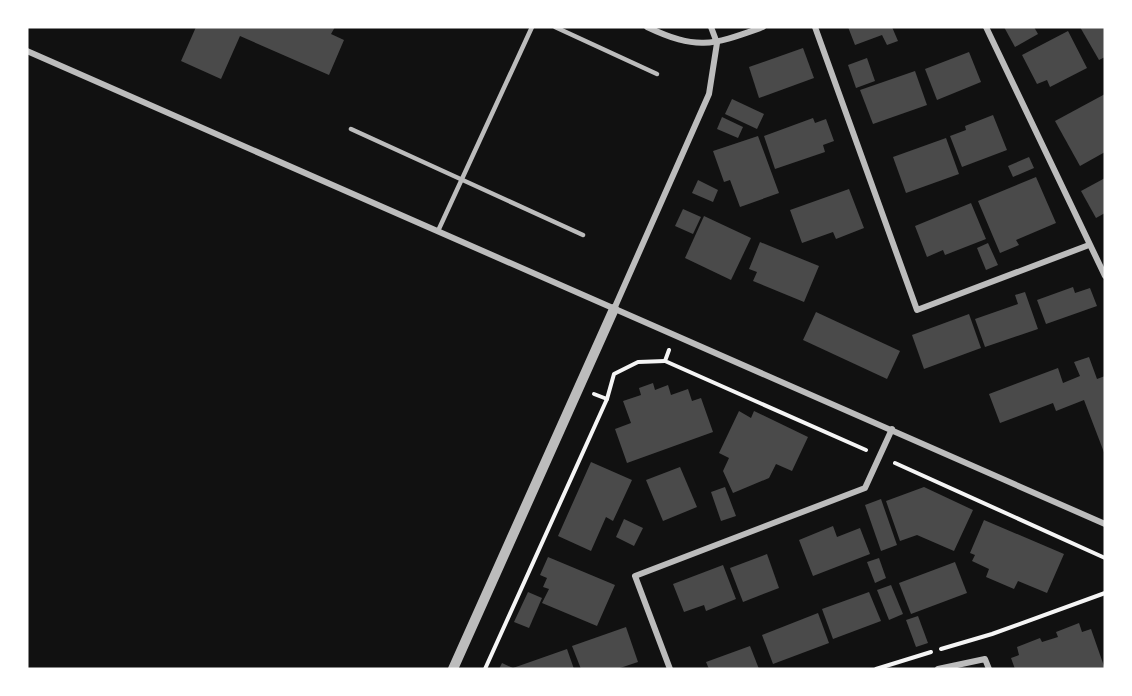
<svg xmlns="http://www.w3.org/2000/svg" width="1132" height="696" font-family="Manrope,sans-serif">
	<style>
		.building { fill: #4a4a4a }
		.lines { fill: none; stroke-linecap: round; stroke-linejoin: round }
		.path { stroke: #f5f5f5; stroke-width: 4 }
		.service { stroke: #bcbcbc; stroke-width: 4.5 }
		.minor { stroke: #bcbcbc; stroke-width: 6 }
		.tertiary { stroke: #bcbcbc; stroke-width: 10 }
	</style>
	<rect width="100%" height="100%" fill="#111"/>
	<g class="building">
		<polygon points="196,27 335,27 331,34 344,40 329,75 240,36 221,79 181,61"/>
		<polygon points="848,27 892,27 898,41 887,45 882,35 855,45"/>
		<polygon points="1004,27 1034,27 1038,34 1015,47"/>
		<polygon points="1080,27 1105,27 1105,57 1099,60"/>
		<polygon points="1068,31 1087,68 1050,87 1047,80 1037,84 1022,55"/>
		<polygon points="803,48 814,78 759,98 749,67"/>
		<polygon points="969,52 981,82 937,100 925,69"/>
		<polygon points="867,58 875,81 856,88 848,65"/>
		<polygon points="915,71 927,105 873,124 860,90"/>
		<polygon points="1105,94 1105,152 1080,166 1055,121"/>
		<polygon points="732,99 764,114 757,129 725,114"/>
		<polygon points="993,115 1007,150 962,167 950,136 966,130 965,126"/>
		<polygon points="722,117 743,127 738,138 717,129"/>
		<polygon points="813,118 815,123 826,119 834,141 823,145 825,152 775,169 764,136"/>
		<polygon points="758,136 779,193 740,207 730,180 724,182 713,151"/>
		<polygon points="946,138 959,174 906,193 893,157"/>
		<polygon points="1029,157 1034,168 1013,177 1008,166"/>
		<polygon points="1036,177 1056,223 1016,240 1019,245 1000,253 978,201"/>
		<polygon points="1105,178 1105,213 1096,218 1081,191"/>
		<polygon points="698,180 718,190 713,202 692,193"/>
		<polygon points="849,189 864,228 836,239 833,232 802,243 790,210"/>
		<polygon points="971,203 986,239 945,255 943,250 927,257 915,226"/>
		<polygon points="683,209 701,217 693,234 675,226"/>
		<polygon points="704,216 751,238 731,280 685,258"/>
		<polygon points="760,242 819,266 804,302 753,281 757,272 749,269"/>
		<polygon points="988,243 998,265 986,270 977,248"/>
		<polygon points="1073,287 1075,293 1090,288 1097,306 1046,324 1037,300"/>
		<polygon points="1025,292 1038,329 985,347 975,319 1018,304 1015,295"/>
		<polygon points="816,312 900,351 887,379 803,340"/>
		<polygon points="969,314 981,348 924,369 912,335"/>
		<polygon points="1089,357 1097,379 1105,376 1105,455 1084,400 1056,411 1053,403 1000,423 989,394 1058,368 1063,383 1080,376 1074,362"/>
		<polygon points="653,383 655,390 668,385 671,395 688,389 692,401 701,398 713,432 627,463 615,429 631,423 623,401 641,395 639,388"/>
		<polygon points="739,411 751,418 754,411 808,437 792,471 776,464 769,478 733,493 723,471 729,458 719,453"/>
		<polygon points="591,462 632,480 613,521 606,517 591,551 558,536"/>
		<polygon points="680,467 697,507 663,521 646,480"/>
		<polygon points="725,487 736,516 721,521 711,492"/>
		<polygon points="924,487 973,510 954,551 917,535 900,541 886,501"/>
		<polygon points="881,499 897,545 881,551 865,505"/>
		<polygon points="624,519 643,528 634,546 616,537"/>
		<polygon points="984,520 1064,554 1047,593 1018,581 1014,589 986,577 989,569 972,561 975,555 970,553"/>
		<polygon points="833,526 837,537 860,528 870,554 813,576 799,540"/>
		<polygon points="767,554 779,588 743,602 730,568"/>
		<polygon points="548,557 615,585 597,626 542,603 549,589 543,587 547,578 540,575"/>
		<polygon points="879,558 886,578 875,583 867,562"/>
		<polygon points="955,562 967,593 911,614 899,583"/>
		<polygon points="723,565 736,599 706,611 704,605 684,612 673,584"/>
		<polygon points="891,585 903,614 889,620 877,590"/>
		<polygon points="528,592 542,598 529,628 514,622"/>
		<polygon points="869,592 881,621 833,639 822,609"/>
		<polygon points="818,613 829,643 773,664 762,635"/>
		<polygon points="918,616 928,643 916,647 906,620"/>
		<polygon points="1079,623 1082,632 1091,629 1105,669 1015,669 1011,658 1019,655 1017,647 1040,638 1042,642 1058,637 1056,632"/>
		<polygon points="626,627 638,662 617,669 581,669 572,646"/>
		<polygon points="750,646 759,669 709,669 706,662"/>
		<polygon points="567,649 574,669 499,669 502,663 513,668"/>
	</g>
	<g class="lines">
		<g class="path">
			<polyline points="669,350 665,361 866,450"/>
			<polyline points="594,394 607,399 614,374 638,362 665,361"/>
			<polyline points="895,463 1105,558"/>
			<polyline points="941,649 992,634 1105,593"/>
			<polyline points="485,669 607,399"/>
			<polyline points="876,669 931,652"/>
		</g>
		<g class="service">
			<polyline points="555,27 657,74"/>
			<polyline points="351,129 583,235"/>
			<polyline points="438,231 532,27"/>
		</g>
		<g class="minor">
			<path d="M647,27C698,51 712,45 763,27"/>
			<polyline points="815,27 917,310 1089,245"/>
			<polyline points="986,27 1105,276"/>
			<polyline points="27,51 1105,524"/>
			<polyline points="614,309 709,94 717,43 711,27"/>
			<polyline points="670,669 635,576 865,488 892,429"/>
			<polyline points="938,669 985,659 989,669"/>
		</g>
		<polyline class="tertiary" points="453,669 614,309"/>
	</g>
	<rect width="1132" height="696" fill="none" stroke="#ffffff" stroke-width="57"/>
</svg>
